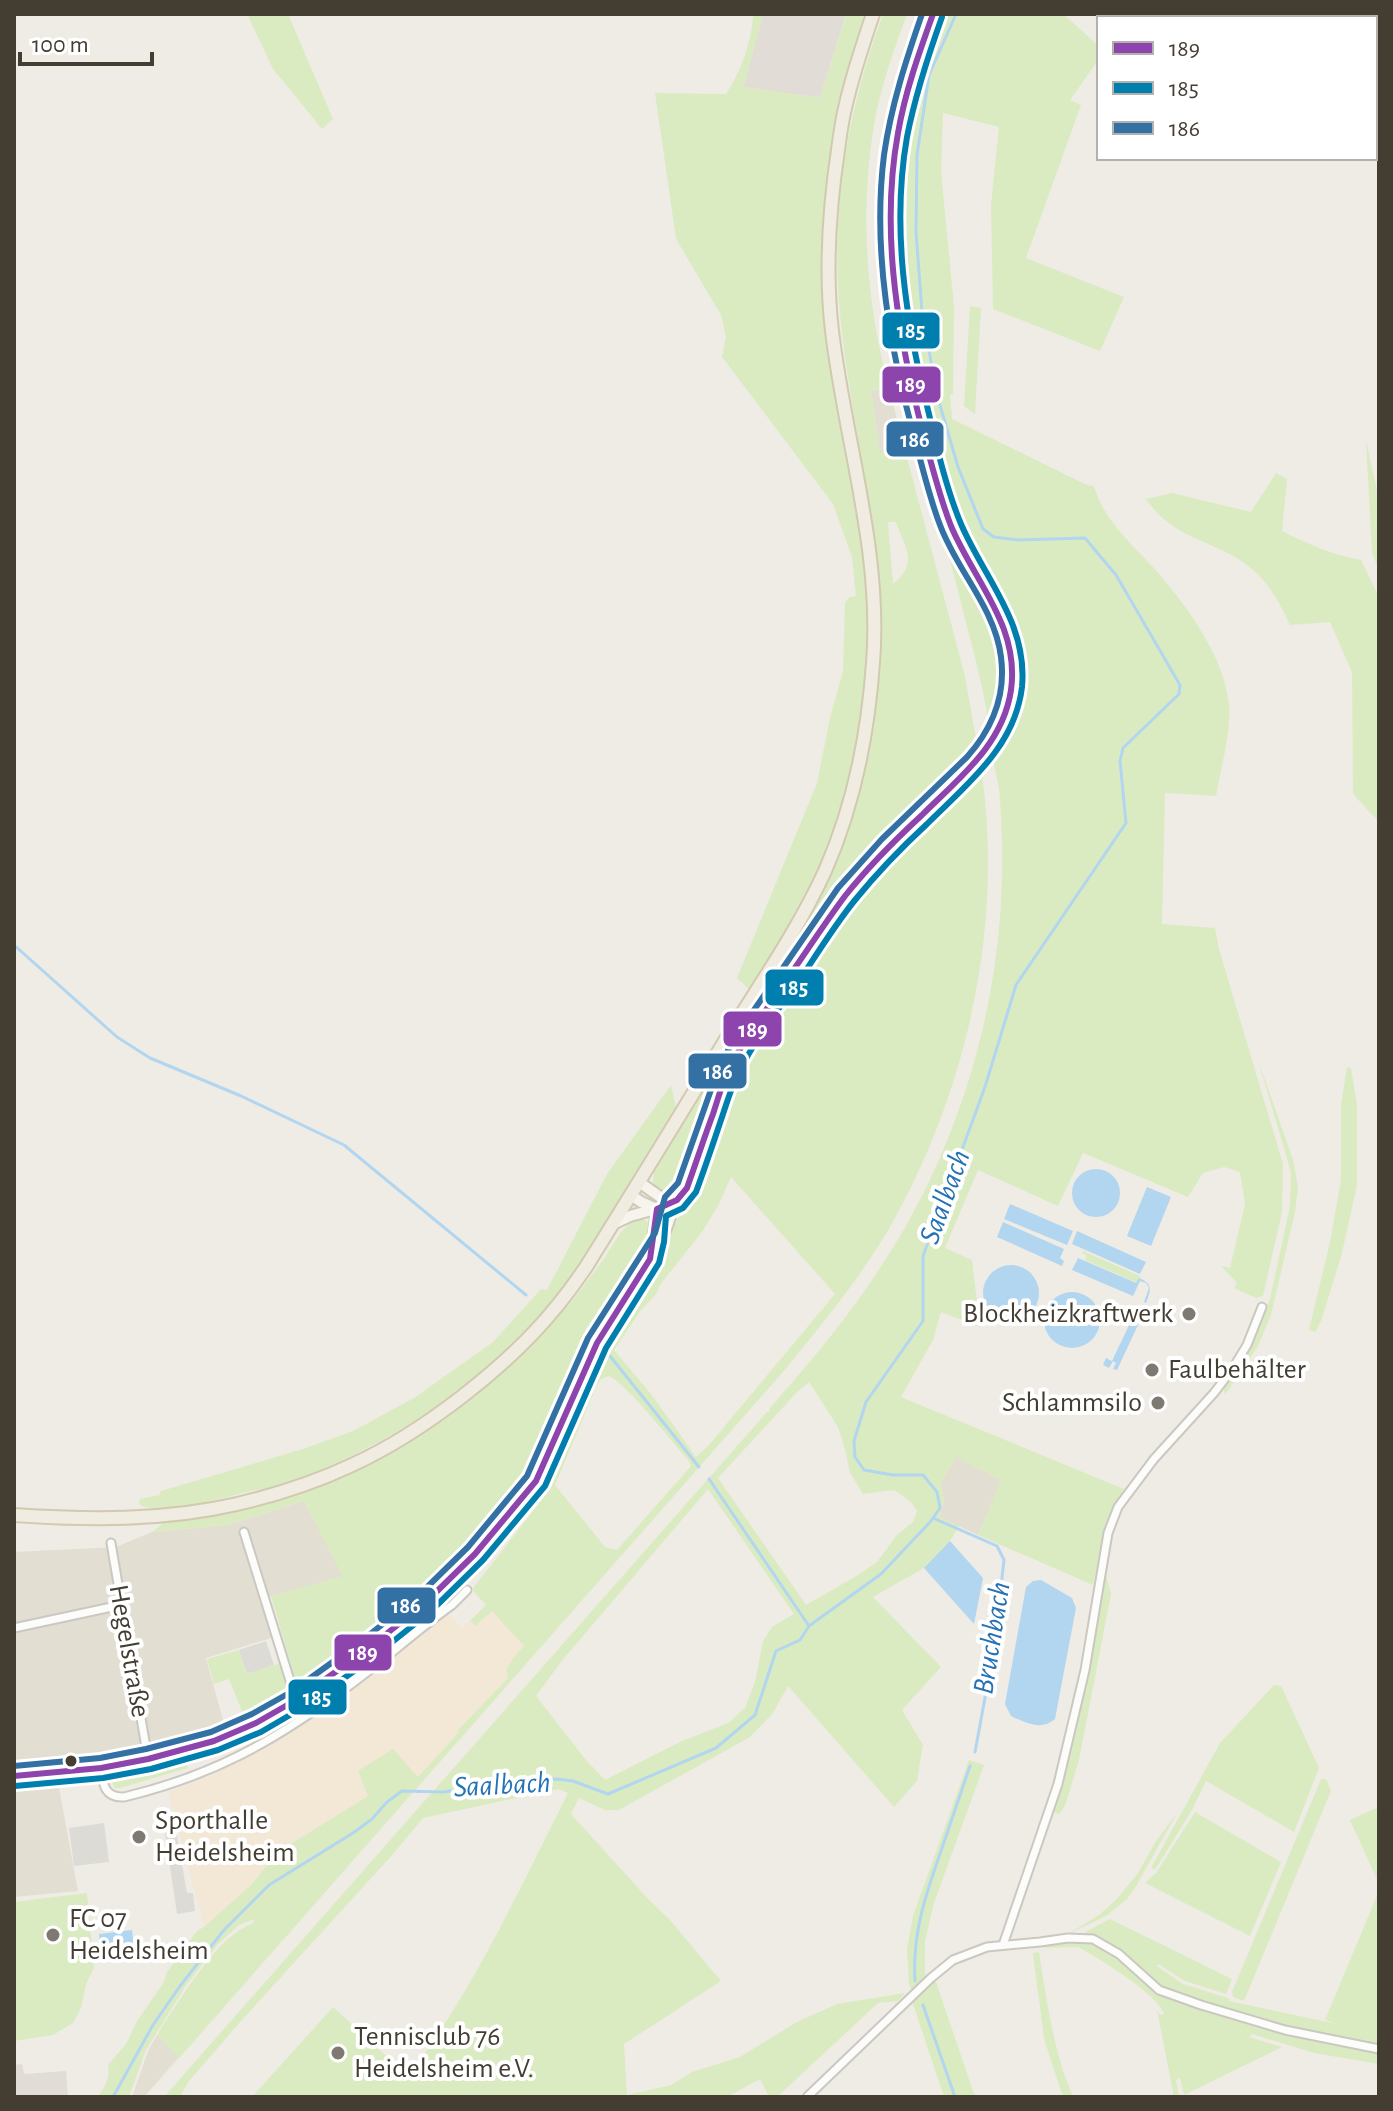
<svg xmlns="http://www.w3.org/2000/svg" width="1393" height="2111" font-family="'Alegreya Sans',sans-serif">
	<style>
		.residential { fill: #e3ded2 }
		.commercial { fill: #f3e8d6 }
		.industrial { fill: #e1ddd6 }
		.green { fill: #daebc2; fill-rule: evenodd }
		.parking { fill: #dddbd5 }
		.water { fill: #b2d5f0 }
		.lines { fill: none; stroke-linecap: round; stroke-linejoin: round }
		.stream { stroke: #b2d5f0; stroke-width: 3 }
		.street-casing { stroke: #cac8c1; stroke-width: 11 }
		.secondary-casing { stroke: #cec9bb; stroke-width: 14 }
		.primary-casing { stroke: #d2c9b1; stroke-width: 16 }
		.street { stroke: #fcfcfb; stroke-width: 7 }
		.secondary { stroke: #f6f4ec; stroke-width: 10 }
		.primary { stroke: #f0ece1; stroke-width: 12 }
		.bus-1-casing { stroke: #fff; stroke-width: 12 }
		.bus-2-casing { stroke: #fff; stroke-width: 12 }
		.bus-3-casing { stroke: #fff; stroke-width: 12 }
		.bus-1 { stroke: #8e44ad; stroke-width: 6 }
		.bus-2 { stroke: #007fae; stroke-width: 6 }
		.bus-3 { stroke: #3371a5; stroke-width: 6 }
		.poi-dot { fill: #7f7a71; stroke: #fff; stroke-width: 3 }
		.bus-dot { fill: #433d32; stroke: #fff; stroke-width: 3 }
		.labels { text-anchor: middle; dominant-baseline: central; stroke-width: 8; stroke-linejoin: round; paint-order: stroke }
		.poi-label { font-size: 28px; fill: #433d32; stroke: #fff; text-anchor: start }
		.street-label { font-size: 28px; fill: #433d32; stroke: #fff }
		.water-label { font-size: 30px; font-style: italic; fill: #2572b5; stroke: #fff }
		.line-badge { stroke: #fff; stroke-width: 3 }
		.badge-label { font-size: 22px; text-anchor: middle; font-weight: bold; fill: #fff }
	</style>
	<rect width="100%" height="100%" fill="#eeece5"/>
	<g class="residential">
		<polygon points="889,388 905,450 880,453 871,391"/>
		<polygon points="956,1456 1002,1480 978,1535 939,1517 944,1500 940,1483"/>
		<polygon points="304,1501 344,1577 262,1599 274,1637 206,1658 226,1731 138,1755 55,1766 78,1891 14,1897 14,1552 116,1547 152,1532 227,1525"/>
		<polygon points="157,2035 179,2057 144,2097 132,2097 148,2051"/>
	</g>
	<polygon class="commercial" points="492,1610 524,1646 513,1658 506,1670 509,1678 458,1730 459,1732 417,1778 358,1772 369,1796 278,1852 251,1885 204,1927 168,1792 211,1776 268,1747 349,1692 446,1616 452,1617 462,1628 470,1621 475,1626"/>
	<g class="industrial">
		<polygon points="763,14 846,14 820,98 743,87"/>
		<polygon points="22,2064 24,2074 66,2071 68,2097 14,2097 14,2065"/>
	</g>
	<g class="green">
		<polygon points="247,14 288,14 333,119 322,129 273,69"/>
		<path d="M753,14H763L744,87L820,98L846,14L865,17C857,46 846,74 839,104C820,184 819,282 830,363C842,459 871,554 870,652C870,667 866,684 864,700C855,767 838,836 807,897C790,929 769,960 750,990L737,978L817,783L830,718L843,671L845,602L850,597L856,596L852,557L833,504L722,357L726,337L721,315L676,239L655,93L726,94C741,71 752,41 753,14Z"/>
		<path d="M883,14H907C895,47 883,80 876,114C859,205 865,298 889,388L871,391L880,452L905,450L965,676L978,750L891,832L847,879L848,882L767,998L728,1059L684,1178L674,1192L663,1193L653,1183L654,1172C710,1070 787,973 834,865C855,817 866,763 874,711C877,695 880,678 881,662C887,565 861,472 848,377C840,327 835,274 838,223C842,151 858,82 883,14ZM888,522H896C904,547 920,562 893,584Z"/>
		<path d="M922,14H928C893,107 874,200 889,300C898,362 914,423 933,483C939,502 945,522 953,540C968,578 997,609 1004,650C1009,677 1002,707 990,732C985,694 975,657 965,619C950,556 932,494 915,431C898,366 882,301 880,234C878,158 896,85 922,14Z"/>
		<path d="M945,14H1063L1099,46V59L1070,100L1081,105L1026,258L1124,297L1100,351L993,309L991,205L999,127L943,113L941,172L954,306L953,394L950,395L952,419L1087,485L1094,486C1103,518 1129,542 1151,565C1183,600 1224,655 1229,704C1231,734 1221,767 1216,796L1165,793L1162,924L1215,928L1219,949L1283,1164L1282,1212L1263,1296L1256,1298L1234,1288L1237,1283L1221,1266L1230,1268L1245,1204L1240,1172L1224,1167L1203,1173L1188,1197L1083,1153L1058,1206L978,1170L945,1248L972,1260L980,1327L941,1312L933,1340L901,1397L1124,1489C1108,1522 1100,1550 1093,1585L978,1535L1001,1480L956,1457L941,1483L944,1500L939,1517L959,1526L950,1541L924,1568L873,1597L941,1667L902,1710L923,1745L917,1781L894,1807L788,1686L773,1713L750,1737L619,1810H605L579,1798L571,1814L649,1900L669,1919L721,1981L624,2044L627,2095L671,2085L692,2072L740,2057L797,2022L837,2004L905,1993L898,2001L878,2003L777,2097H769L760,2079L727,2097H252L333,2007L408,2076C473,1992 520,1887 568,1793L558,1789L423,1818L394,1853L241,2021L189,2081L180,2097H164L767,1412L770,1411L769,1409C805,1368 841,1326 872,1280C946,1173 990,1046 1000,917C1003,875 1003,831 999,789C998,780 994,769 994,760C995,749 1007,737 1012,727C1025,699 1025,661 1017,631C1010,607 994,587 981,566C977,557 973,547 969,538C965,529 960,520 957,511C949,490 944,468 938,446C913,357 894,265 901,173C906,119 925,63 945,14ZM809,1382L838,1427L845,1449L850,1473L863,1494L894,1490L911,1502L917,1511L913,1522L896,1536L877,1562L858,1575L806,1605L718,1478L798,1391ZM708,1489L794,1614L772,1627L763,1641L755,1682L745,1708L728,1723L682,1741L605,1780L586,1760L536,1696L561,1662Z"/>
		<polygon points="970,306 981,308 975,414 964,406"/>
		<polygon points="1366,440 1379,500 1379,570 1372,553"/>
		<path d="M1276,473L1287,479L1282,531C1308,544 1332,555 1361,560L1379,597V822L1353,794L1352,672L1330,622L1290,625C1280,604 1271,585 1253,570C1218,539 1176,543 1146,499L1172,493L1251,512Z"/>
		<path d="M982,775C1003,925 968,1084 896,1216C865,1273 823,1323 782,1373L145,2097L179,2058L157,2035L161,2028C183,1996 216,1937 253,1923L255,1919L239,1925L218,1944L187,1984L146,2050L129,2097H97C106,2087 110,2078 108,2065L126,2044L137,2021L164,1982L167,1972L197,1931L204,1927L251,1885L278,1852L368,1796L358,1771L393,1749L418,1777L459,1732L458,1730L508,1678L506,1670L513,1658L524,1646L492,1611L475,1626L470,1621L486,1605L474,1592L473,1588L548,1492L613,1335L690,1197L712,1144L730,1091L740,1070L773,1018L768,1016L823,937L892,849ZM731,1177L835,1294L709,1445L696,1457L651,1394L614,1350L641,1310L657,1293L659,1286L702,1232L719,1204ZM609,1376C626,1383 674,1444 689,1461L691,1466L617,1550L605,1547L555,1485L596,1387L601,1379Z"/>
		<polygon points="1258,1060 1293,1160 1298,1187 1295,1212 1271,1315 1258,1346 1225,1395 1223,1387 1251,1343 1270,1299 1290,1206 1291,1172"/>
		<polygon points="1347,1067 1351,1068 1357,1105 1357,1185 1341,1257 1321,1321 1315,1332 1309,1330 1330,1242 1341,1180 1341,1105"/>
		<path d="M671,1085L676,1107C642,1160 613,1216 578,1268C528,1342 460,1397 382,1440C352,1456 321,1472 288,1482C271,1488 252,1490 235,1495C213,1500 158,1517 139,1504L140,1499L159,1495L161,1491L303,1449L353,1431L414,1398L493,1342L541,1289L547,1290L607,1174Z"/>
		<path d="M639,1218C644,1220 647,1220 649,1225C658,1241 621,1290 613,1305L607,1314L591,1329L583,1357L564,1405L539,1464L524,1490L472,1551L426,1596L365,1645L313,1682L307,1684L296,1682L271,1596L343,1576L304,1501L227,1525L152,1532L161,1525V1522L232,1511L258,1505L352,1470L519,1355L572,1301L603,1260L621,1232L633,1220Z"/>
		<polygon points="1083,1251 1140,1276 1137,1283 1085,1260 1087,1256 1082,1253"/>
		<polygon points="1104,1568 1111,1594 1079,1760 1065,1806 1059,1814 1054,1812 1086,1687"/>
		<polygon points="239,1650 247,1674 281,1663 291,1694 246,1721 229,1679 214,1684 207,1659"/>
		<polygon points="1274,1685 1281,1686 1319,1768 1294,1832 1206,1781 1192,1810 1155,1870 1151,1868 1220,1743"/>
		<polygon points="183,1757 188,1768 120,1788 115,1788 112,1783 114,1776 119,1771"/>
		<polygon points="969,1760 984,1765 934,1903 925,1941 925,1979 914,1990 911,1989 909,1984 907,1949 913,1916"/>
		<polygon points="1321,1779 1326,1779 1331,1791 1244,2001 1233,1997 1232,1992"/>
		<polygon points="1376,1808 1379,1814 1379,1884 1350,1820"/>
		<polygon points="1195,1812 1281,1862 1250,1936 1145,1883 1156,1873"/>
		<polygon points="1177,1813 1135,1888 1127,1899 1106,1916 1068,1934 1099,1915 1116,1900 1138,1873 1156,1841"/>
		<polygon points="87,1893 94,1968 86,1984 81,2008 73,2023 53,2035 14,2041 14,1902"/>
		<path d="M1378,1893L1379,2064L1314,2053L1252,2034L1249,2037L1282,2047L1184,2095L1180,2078L1176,2080L1179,2097H1174L1157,2010L1160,2015L1164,2014C1160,1996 1102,1961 1084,1950L1078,1947L1045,1948L1044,1944L1081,1941L1087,1931L1110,1919L1232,1979L1226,1994L1185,1981L1158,1964L1157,1966L1183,1984L1228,1998L1229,2001L1337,2024L1325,2020Z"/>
		<path d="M1039,1952C1047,2001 1053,2051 1073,2097H1063L1044,2039L1033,1953Z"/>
		<polygon points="935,1979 975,2097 944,2097 912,2001"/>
	</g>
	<g class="parking">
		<polygon points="266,1641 274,1665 247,1674 239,1650"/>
		<polygon points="104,1823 109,1862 74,1866 69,1828"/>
		<polygon points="176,1830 187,1893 193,1893 195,1911 177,1914 165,1833"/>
	</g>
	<g class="water">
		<circle cx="1096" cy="1193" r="24"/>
		<polygon points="1147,1187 1171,1197 1151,1246 1127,1236"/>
		<polygon points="1010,1204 1073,1231 1067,1245 1004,1219"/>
		<polygon points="1003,1222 1064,1249 1060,1258 1064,1261 1062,1266 997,1237"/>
		<polygon points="1077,1231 1146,1262 1140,1274 1072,1244"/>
		<path d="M1078,1258L1136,1283L1139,1278C1153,1284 1151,1290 1146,1303L1144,1302L1149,1288L1146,1283L1140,1281L1133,1296L1072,1270Z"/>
		<circle cx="1011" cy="1293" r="28"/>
		<circle cx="1072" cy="1320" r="28"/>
		<polygon points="1140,1310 1144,1312 1117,1370 1113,1369 1116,1363 1113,1361 1109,1368 1103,1365 1106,1358 1112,1361 1131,1321 1134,1322"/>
		<polygon points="950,1541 983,1578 974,1624 924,1568"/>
		<path d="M1041,1580L1072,1598L1076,1608L1055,1719C1041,1731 1026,1723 1011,1716L1005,1704L1026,1587L1033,1581Z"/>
		<polygon points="132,1930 135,1956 101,1961 99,1934"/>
	</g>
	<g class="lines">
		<g class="stream">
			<polyline points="14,945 117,1037 150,1058 241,1096 344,1145 526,1295"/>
			<polyline points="610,1356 699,1467"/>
			<polyline points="709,1479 809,1626"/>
			<polyline points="933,1518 997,1546 1004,1560 994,1649 975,1752"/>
			<path d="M915,1981C912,1936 925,1896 940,1854C950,1825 960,1795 970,1766"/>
			<polyline points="923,2005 955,2097"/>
			<polyline points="113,2097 153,2025 180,1986 224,1930 269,1885 353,1833 372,1819 387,1802 402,1791 444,1792 506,1782 557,1779 573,1781 608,1794 716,1748 755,1715 776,1651 800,1640 809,1626 881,1574 931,1521 940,1508 937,1492 923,1475 893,1475 864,1470 855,1457 854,1441 866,1402 923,1321 923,1256 985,1087 1016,985 1126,823 1120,761 1123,748 1179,694 1180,685 1116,575 1085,538 1018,540 994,537 983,529 958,467 937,395 922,312 916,232 917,155 929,75 956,14"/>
		</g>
		<defs>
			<g id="street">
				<polyline points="244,1532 296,1700"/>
				<polyline points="111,1543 148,1759"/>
				<polyline points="14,1628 121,1605"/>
				<path d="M101,1768C103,1784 104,1798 124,1797C212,1776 273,1742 346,1688C382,1662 416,1631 452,1605L467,1590"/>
				<polyline points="1003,1945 1058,1784 1085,1670 1108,1533 1118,1507 1154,1459 1214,1393 1233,1368 1247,1345 1262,1307"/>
				<polyline points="807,2097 931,1978 953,1960 987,1947 1040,1942 1068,1938 1093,1939 1119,1954 1159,1990 1201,2005 1285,2030 1379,2049"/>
			</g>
			<g id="secondary">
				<path d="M933,14C920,48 908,82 900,118C883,199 889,283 906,364C912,396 922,427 930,458C937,481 943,505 952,527C984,604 1040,643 997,734"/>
				<polyline points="639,1182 663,1199 674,1201"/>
				<polyline points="631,1195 641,1202 657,1209"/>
				<polyline points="613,1224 630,1216 662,1207 684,1194 696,1166 727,1073 742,1045 846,895 889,846 974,764"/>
				<polyline points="652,1249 657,1209"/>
				<path d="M14,1776C80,1770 148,1765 211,1742C256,1727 294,1701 332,1674C408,1621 481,1559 534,1483C543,1470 549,1454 555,1439C569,1408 581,1375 597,1345C620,1297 665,1254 674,1201"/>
			</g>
			<path id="primary" d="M14,1515C88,1520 164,1521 237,1504C276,1495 316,1482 352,1465C422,1433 509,1366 557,1306C567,1294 577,1280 586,1267C632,1193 678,1119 723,1044C758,987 797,932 825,871C854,805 868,734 873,663C882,551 845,441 832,331C825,271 829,210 838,150C840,135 842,119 846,104C853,73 863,44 873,14"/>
		</defs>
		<use href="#street" class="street-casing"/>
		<use href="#secondary" class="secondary-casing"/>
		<use href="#primary" class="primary-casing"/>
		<use href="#street" class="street"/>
		<use href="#secondary" class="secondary"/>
		<use href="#primary" class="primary"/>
		<defs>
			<path id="bus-1" d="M14,1776L101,1768L148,1759L214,1741L256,1723L296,1700L365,1651L425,1603L475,1554L536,1481L597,1343L650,1259L657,1209L677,1200L687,1188C696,1163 704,1138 713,1114C718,1099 722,1084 728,1070C744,1039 766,1011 785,982C805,954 824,924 845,896C868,867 895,840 922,815C959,778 1003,745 1011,690C1020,626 974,581 951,526C937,490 928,451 918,413C896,322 881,226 898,133C905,92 919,53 933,14"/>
			<path id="bus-2" d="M15,1786L103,1778L151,1769L218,1750L261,1732L302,1708L371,1659L431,1611L483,1560L545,1486L606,1348L659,1263L664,1242L666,1216L683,1208L696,1192C706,1165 715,1138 724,1111C728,1099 732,1086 738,1074C754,1041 777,1011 799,981C817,954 834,926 855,900C877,873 901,848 927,824C967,784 1015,747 1022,687C1028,623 984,578 961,524C946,488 937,448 928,410C906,322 891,228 907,137C915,96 928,56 942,17"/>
			<path id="bus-3" d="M14,1766L100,1758L146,1749L211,1732L252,1714L291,1692L359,1643L418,1596L468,1547L527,1476L588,1338L655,1233L665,1197L678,1183L718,1070L734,1039L838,888L882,839L967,757C992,729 1006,695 1001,657C995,608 957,571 940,525C930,499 923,471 916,443C890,350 872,251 884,155C891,106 906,60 922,14"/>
		</defs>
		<use href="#bus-1" class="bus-1-casing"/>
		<use href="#bus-2" class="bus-2-casing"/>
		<use href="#bus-3" class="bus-3-casing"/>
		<use href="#bus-1" class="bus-1"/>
		<use href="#bus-2" class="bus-2"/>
		<use href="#bus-3" class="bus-3"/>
	</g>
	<g class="poi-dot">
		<circle cx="1189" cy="1314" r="8"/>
		<circle cx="1152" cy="1370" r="8"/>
		<circle cx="1158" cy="1403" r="8"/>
		<circle cx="139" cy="1837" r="8"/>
		<circle cx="53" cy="1935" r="8"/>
		<circle cx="338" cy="2053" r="8"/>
	</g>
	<circle class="bus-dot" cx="71" cy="1761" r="7"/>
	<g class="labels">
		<g class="poi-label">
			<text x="1173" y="1314" text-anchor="end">Blockheizkraftwerk</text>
			<text x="1168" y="1370">Faulbehälter</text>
			<text x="1142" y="1403" text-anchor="end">Schlammsilo</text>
			<text x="155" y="1821">Sporthalle<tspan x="155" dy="32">Heidelsheim</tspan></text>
			<text x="69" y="1919">FC 07<tspan x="69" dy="32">Heidelsheim</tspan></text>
			<text x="354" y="2037">Tennisclub 76<tspan x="354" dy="32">Heidelsheim e.V.</tspan></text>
		</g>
		<g class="street-label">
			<text transform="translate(129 1651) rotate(80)">Hegelstraße</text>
		</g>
		<g class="water-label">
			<text transform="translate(945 1197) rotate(-70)">Saalbach</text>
			<text transform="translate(992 1638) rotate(-81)">Bruchbach</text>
			<text transform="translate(502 1785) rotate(-3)">Saalbach</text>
		</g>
	</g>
	<g class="line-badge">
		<rect x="881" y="311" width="60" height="39" rx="8" fill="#007fae"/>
		<rect x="881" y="365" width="61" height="39" rx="8" fill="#8e44ad"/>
		<rect x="885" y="420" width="60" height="38" rx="8" fill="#3371a5"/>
		<rect x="764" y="968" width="61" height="39" rx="8" fill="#007fae"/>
		<rect x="722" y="1010" width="61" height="38" rx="8" fill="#8e44ad"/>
		<rect x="687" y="1052" width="61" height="38" rx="8" fill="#3371a5"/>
		<rect x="376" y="1586" width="61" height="39" rx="8" fill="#3371a5"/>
		<rect x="333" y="1633" width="60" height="39" rx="8" fill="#8e44ad"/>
		<rect x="287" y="1678" width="61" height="38" rx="8" fill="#007fae"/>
	</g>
	<g class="badge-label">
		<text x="911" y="338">185</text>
		<text x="911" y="392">189</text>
		<text x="915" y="447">186</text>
		<text x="794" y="995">185</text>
		<text x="753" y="1037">189</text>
		<text x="718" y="1079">186</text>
		<text x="406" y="1613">186</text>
		<text x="363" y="1660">189</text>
		<text x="317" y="1705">185</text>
	</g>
	<rect width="1393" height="2111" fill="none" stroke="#433d32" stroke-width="32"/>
	<rect x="1097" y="16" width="280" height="144" fill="#ffffff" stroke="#b4b1ad" stroke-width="2"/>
	<rect x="1113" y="42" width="40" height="12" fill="#8e44ad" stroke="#b4b1ad" stroke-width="2"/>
	<text x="1169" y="56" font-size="24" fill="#433d32">189</text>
	<rect x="1113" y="82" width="40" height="12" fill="#007fae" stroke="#b4b1ad" stroke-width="2"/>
	<text x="1169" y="96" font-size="24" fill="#433d32">185</text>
	<rect x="1113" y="122" width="40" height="12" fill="#3371a5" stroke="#b4b1ad" stroke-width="2"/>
	<text x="1169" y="136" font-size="24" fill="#433d32">186</text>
	<path d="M20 52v12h132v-12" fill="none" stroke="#433d32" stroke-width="4"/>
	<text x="32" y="52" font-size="24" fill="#433d32" stroke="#ffffff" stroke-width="6" paint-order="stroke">100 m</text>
</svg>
